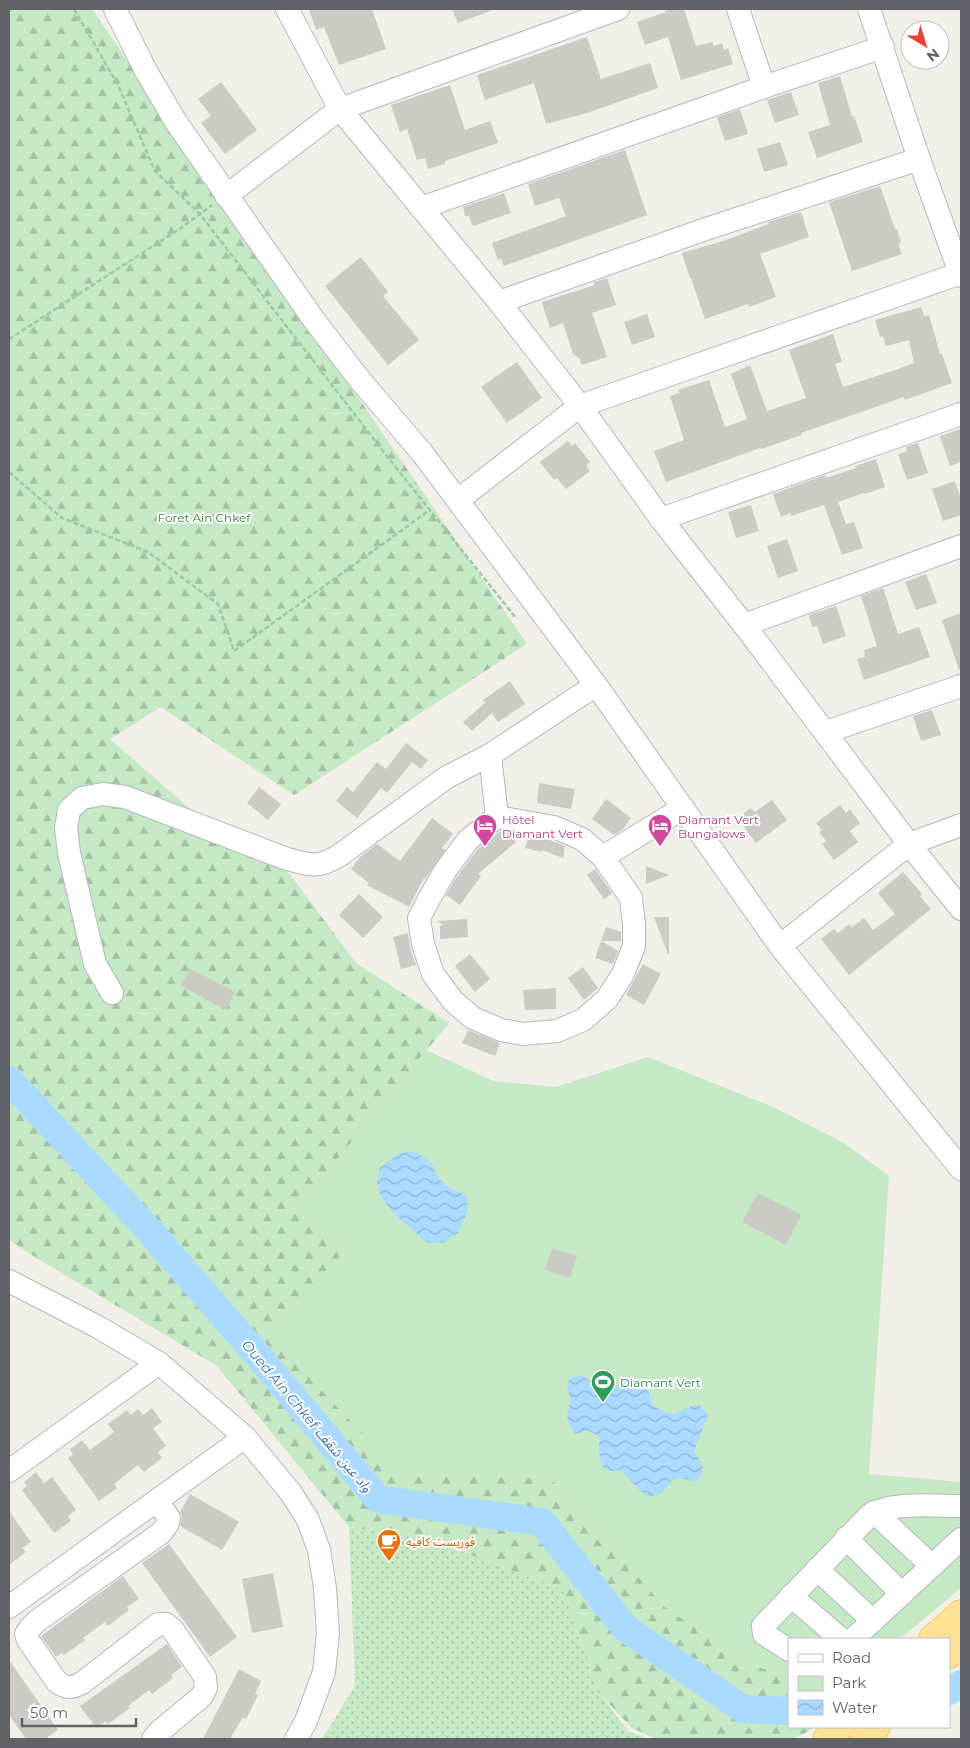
<svg xmlns="http://www.w3.org/2000/svg" width="970" height="1748" font-family="Montserrat,'Noto Sans Arabic',sans-serif">
	<style>
		.green { fill: url(#green-dots) }
		.forest { fill: url(#forest-firs) }
		.pitch { fill: #c5e8c5 }
		.water { fill: url(#water-waves) }
		.lines { fill: none; stroke-linecap: round; stroke-linejoin: round }
		.river { stroke: #aadaff; stroke-width: 28 }
		.building { fill: #cccac5 }
		.minor-casing { stroke: #b5b8bc; stroke-width: 24 }
		.highway-casing { stroke: #f9ab00; stroke-width: 29 }
		.path { stroke: #9cc7a9; stroke-width: 2.5; stroke-dasharray: 5 2.5; stroke-linecap: butt }
		.minor { stroke: #fff; stroke-width: 22 }
		.highway { stroke: #fde293; stroke-width: 28 }
		.labels { text-anchor: middle; dominant-baseline: central; stroke-width: 4; stroke-linejoin: round; paint-order: stroke }
		.park-label { font-size: 12px; fill: #348238; stroke: #fff }
		.hotel-label { font-size: 12px; fill: #b23c85; stroke: #fff; text-anchor: start }
		.leisure-label { font-size: 12px; fill: #27864d; stroke: #fff; text-anchor: start }
		.food-label { font-size: 12px; fill: #c56008; stroke: #fff; text-anchor: start }
		.water-label { font-size: 14px; font-style: italic; fill: #4174aa; stroke: #fff }
	</style>
	<defs>
		<pattern id="green-dots" width="8" height="8" patternUnits="userSpaceOnUse" patternTransform="scale(1.25)"><rect width="8" height="8" fill="#c5e8c5"/><path d="M2 2h.1M6 6h.1" fill="none" stroke="#a3c0a4" stroke-width="1.8" stroke-linecap="round"/></pattern>
		<pattern id="forest-firs" width="22" height="20" patternUnits="userSpaceOnUse" patternTransform="scale(1.25)"><rect width="22" height="20" fill="#c5e8c5"/><path d="M5 1l3.5 6h-7zM16 11l3.5 6h-7z" fill="#a3c0a4"/></pattern>
		<pattern id="water-waves" width="16" height="10" patternUnits="userSpaceOnUse" patternTransform="scale(1.25)"><rect width="16" height="10" fill="#aadaff"/><path d="M0 5q4-4 8 0t8 0" fill="none" stroke="#8eb4d2"/></pattern>
	</defs>
	<rect width="100%" height="100%" fill="#f1efe8"/>
	<polygon class="green" points="349,1527 431,1540 564,1590 598,1692 628,1731 648,1739 322,1739 355,1686"/>
	<g class="forest">
		<polygon points="9,9 92,9 527,644 294,795 161,707 110,739 189,808 289,873 356,963 449,1023 295,1211 349,1247 399,1473 550,1478 665,1607 754,1667 789,1672 789,1727 816,1727 793,1739 656,1739 632,1728 598,1692 564,1590 431,1540 349,1527 217,1366 35,1257 9,1240"/>
		<polygon points="961,1675 961,1701 949,1706 949,1691"/>
	</g>
	<polygon class="pitch" points="426,1050 494,1081 556,1087 648,1057 773,1107 844,1143 889,1176 869,1474 961,1482 961,1588 900,1639 789,1639 789,1672 754,1667 665,1607 550,1478 399,1473 267,1332 349,1247 295,1211"/>
	<g class="water">
		<polygon points="415,1151 431,1163 440,1180 450,1188 467,1196 468,1210 458,1233 442,1243 428,1243 395,1215 382,1199 377,1183 380,1167 400,1153"/>
		<path d="M583,1375C613,1406 617,1374 642,1381L648,1390L653,1405L662,1411L673,1414L694,1405L702,1407L708,1415L694,1451C701,1464 708,1468 696,1482L681,1478L673,1480L661,1493L649,1497C637,1490 630,1479 620,1470L610,1471L603,1468L598,1451L600,1438L588,1430L575,1434L569,1425L567,1414L571,1399L567,1386L570,1377Z"/>
	</g>
	<g class="lines">
		<g class="river">
			<polyline points="9,1080 147,1228 255,1352 378,1499 542,1522 625,1628 743,1709 789,1711"/>
			<polyline points="949,1691 961,1684"/>
		</g>
	</g>
	<g class="building">
		<polygon points="309,9 372,9 386,49 339,65 324,27 316,30"/>
		<polygon points="452,9 492,9 493,10 458,23"/>
		<polygon points="665,9 684,9 696,46 712,42 714,46 722,43 724,50 728,48 733,64 681,80 668,37 645,45 637,22 666,12"/>
		<polygon points="587,37 601,79 650,63 658,88 587,113 546,124 534,83 485,100 477,75"/>
		<polygon points="840,76 852,117 854,116 863,142 817,158 808,132 830,125 818,83"/>
		<polygon points="221,82 257,130 225,154 201,123 211,116 198,99"/>
		<polygon points="450,85 465,130 490,121 498,143 445,161 445,164 428,169 425,158 417,160 407,129 400,132 391,105"/>
		<polygon points="791,92 799,115 775,123 767,100"/>
		<polygon points="740,109 748,134 725,141 717,117"/>
		<polygon points="780,142 788,165 764,172 757,149"/>
		<polygon points="625,150 647,215 504,266 501,259 498,260 492,243 566,216 559,198 535,206 528,184"/>
		<polygon points="880,186 895,229 897,229 901,243 898,244 902,254 852,271 829,202"/>
		<polygon points="504,193 511,213 473,226 469,216 465,216 463,207"/>
		<polygon points="801,212 809,237 760,254 776,297 749,307 748,304 705,319 691,278 690,278 682,253 726,240 769,224 768,222"/>
		<polygon points="361,257 388,292 383,296 419,340 388,365 325,286"/>
		<polygon points="607,278 616,305 592,313 607,357 582,365 579,358 573,354 563,323 550,328 542,302 595,285 594,282"/>
		<polygon points="921,307 924,316 929,315 940,354 942,354 952,383 905,400 904,397 801,433 802,435 761,449 760,448 666,482 654,451 684,440 670,396 679,393 678,390 709,380 725,427 747,419 731,374 750,365 767,411 806,398 789,350 833,334 842,362 835,364 843,387 895,370 914,363 909,340 886,346 883,336 880,337 875,320"/>
		<polygon points="647,314 655,337 632,345 624,322"/>
		<polygon points="517,362 542,398 507,423 481,387"/>
		<polygon points="961,429 961,462 950,466 940,436"/>
		<polygon points="568,441 572,446 575,443 590,462 586,466 590,471 566,489 557,478 554,480 540,462"/>
		<polygon points="918,443 928,473 907,480 898,454 907,451 906,447"/>
		<polygon points="876,459 885,487 865,494 864,493 838,502 846,524 854,522 863,548 842,555 824,505 791,516 790,513 781,517 773,494 825,475 826,478 856,468 855,466"/>
		<polygon points="955,481 961,499 961,515 943,521 932,489"/>
		<polygon points="751,505 759,531 736,538 728,512"/>
		<polygon points="787,539 798,571 778,578 767,546"/>
		<polygon points="926,574 937,603 916,610 905,582"/>
		<polygon points="883,588 898,634 919,627 930,657 864,680 857,659 865,657 864,650 877,646 861,596"/>
		<polygon points="836,606 846,636 823,644 817,626 812,627 809,615"/>
		<polygon points="961,613 961,669 959,670 942,620"/>
		<polygon points="510,681 525,704 498,722 492,713 472,731 463,722 485,703 483,700"/>
		<polygon points="932,710 941,735 921,741 913,716"/>
		<polygon points="406,743 428,760 421,769 412,762 387,793 381,788 357,818 336,801 347,787 353,792 377,762 386,769"/>
		<polygon points="539,783 575,789 571,809 537,803"/>
		<polygon points="259,787 281,804 268,820 247,803"/>
		<polygon points="606,799 631,818 622,830 614,835 592,819"/>
		<polygon points="772,800 787,820 756,843 744,827 747,825 740,816 751,808 755,812"/>
		<polygon points="840,805 846,813 850,809 860,823 850,831 858,842 834,860 822,844 826,841 819,832 822,830 816,823"/>
		<polygon points="432,818 453,834 442,848 445,850 425,879 424,878 409,907 367,885 369,883 351,869 360,857 377,844 400,861"/>
		<polygon points="501,831 507,832 516,842 478,874 481,876 460,905 446,895 456,878 478,849"/>
		<polygon points="529,836 550,840 565,846 563,858 542,850 542,852 525,848"/>
		<polygon points="646,866 669,875 646,884"/>
		<polygon points="595,869 612,893 604,899 587,875"/>
		<polygon points="903,872 922,894 920,896 931,909 849,975 821,939 834,929 838,933 849,924 852,927 864,918 873,930 895,914 878,893"/>
		<polygon points="359,894 383,917 363,938 339,915"/>
		<polygon points="654,917 669,917 669,954 668,954"/>
		<polygon points="467,919 468,937 440,939 440,926 443,925 437,921"/>
		<polygon points="606,927 621,932 621,941 601,941"/>
		<polygon points="408,933 410,948 416,965 401,969 393,937"/>
		<polygon points="601,941 618,951 613,964 595,958"/>
		<polygon points="470,954 490,979 475,992 455,966"/>
		<polygon points="643,964 661,974 644,1005 626,995"/>
		<polygon points="583,967 598,988 584,1000 568,978"/>
		<polygon points="190,969 235,992 226,1010 181,986"/>
		<polygon points="556,988 556,1009 525,1010 523,990"/>
		<polygon points="468,1030 500,1043 495,1056 462,1043"/>
		<polygon points="758,1193 801,1215 786,1245 742,1222"/>
		<polygon points="552,1248 577,1256 570,1278 545,1270"/>
		<polygon points="152,1408 162,1422 153,1428 166,1446 158,1452 162,1458 144,1472 138,1465 114,1484 117,1488 99,1501 68,1458 73,1454 70,1449 82,1440 90,1450 114,1432 108,1424 127,1410 131,1415 138,1409 143,1415"/>
		<polygon points="36,1472 44,1483 52,1477 76,1510 68,1516 71,1521 54,1533 22,1490 27,1486 24,1482"/>
		<polygon points="190,1494 239,1522 222,1550 180,1526 182,1516 180,1512"/>
		<polygon points="9,1511 31,1542 22,1548 26,1552 9,1565"/>
		<polygon points="169,1544 237,1637 210,1657 142,1563"/>
		<polygon points="273,1573 283,1627 252,1633 242,1579"/>
		<polygon points="123,1576 139,1599 127,1607 129,1610 108,1626 105,1622 83,1638 85,1640 64,1655 62,1653 56,1657 41,1636"/>
		<polygon points="167,1644 182,1667 171,1675 173,1678 152,1694 149,1690 128,1706 130,1708 108,1724 106,1721 96,1728 80,1706"/>
		<polygon points="9,1660 58,1730 45,1739 26,1739 9,1715"/>
		<polygon points="239,1669 261,1681 255,1694 258,1695 246,1719 243,1717 230,1739 203,1739"/>
	</g>
	<g class="lines">
		<defs>
			<g id="minor">
				<polyline points="115,9 146,71 176,122 314,320 360,380 423,454 596,685 780,946 961,1169"/>
				<polyline points="287,9 340,109 499,302 580,406 661,519 744,625 909,844 961,909"/>
				<polyline points="738,9 764,87"/>
				<polyline points="869,9 919,159 961,276"/>
				<polyline points="226,196 340,109 618,9"/>
				<polyline points="421,208 764,87 883,47"/>
				<polyline points="499,302 703,230 919,159"/>
				<polyline points="458,500 580,406 961,273"/>
				<polyline points="661,519 961,414"/>
				<polyline points="744,625 961,546"/>
				<polyline points="826,732 961,686"/>
				<polyline points="490,755 497,817 468,840 445,871 429,899 419,918 423,944 433,974 453,1001 473,1018 501,1030 523,1034 557,1031 583,1020 607,999 623,974 634,946 634,924 631,898 603,857 582,839 554,827 497,817"/>
				<polyline points="603,857 683,808"/>
				<polyline points="780,946 909,844 961,825"/>
				<path d="M112,993L95,964L69,853L66,828L69,810L82,798L103,794L125,797L287,859C312,865 317,869 340,855L447,777L490,755L596,685"/>
				<polyline points="9,1281 98,1327 159,1363 245,1437 291,1493 308,1520 319,1550 325,1588 328,1633 324,1672 306,1721 296,1739"/>
				<polyline points="9,1471 159,1363"/>
				<polyline points="874,1512 932,1566"/>
				<polyline points="846,1538 902,1594"/>
				<polyline points="817,1569 873,1621"/>
				<polyline points="791,1596 841,1639"/>
				<polyline points="9,1607 245,1437"/>
				<polyline points="853,1639 961,1539"/>
				<path d="M789,1650L764,1634L763,1626L869,1516C890,1501 936,1506 961,1506"/>
				<path d="M153,1739L160,1731L201,1697L206,1688L205,1677L173,1630L166,1624H158L82,1683C72,1688 67,1689 57,1682L28,1640L26,1634L30,1628L37,1621L161,1533L167,1525L169,1518L157,1501"/>
			</g>
			<g id="highway">
				<polyline points="933,1639 961,1614"/>
				<polyline points="949,1654 961,1642"/>
				<polyline points="827,1739 839,1727"/>
				<polyline points="864,1739 876,1727"/>
			</g>
		</defs>
		<use href="#minor" class="minor-casing"/>
		<use href="#highway" class="highway-casing"/>
		<g class="path">
			<polyline points="74,9 118,85 155,171 199,213 386,455 516,618"/>
			<polyline points="9,339 181,228 212,205"/>
			<polyline points="9,472 62,518 148,552 218,604 234,651 430,510"/>
		</g>
		<use href="#minor" class="minor"/>
		<use href="#highway" class="highway"/>
	</g>
	<defs>
		<symbol id="hotel-pin" viewBox="-11 -11 22 30"><path d="M0 17L-7.5 6A9.5 9.5 0 1 1 7.5 6Z" fill="#d1479c" stroke="#fff"/><path d="M-6-4.5h1.5V1H6V5H4.5V3h-9V5H-6ZM-4 0a1.8 1.8 0 1 1 3.6 0ZM.5 0V-2.5h3Q6-2.5 6 0Z" fill="#fff"/></symbol>
		<symbol id="stadium-pin" viewBox="-11 -11 22 30"><path d="M0 17L-7.5 6A9.5 9.5 0 1 1 7.5 6Z" fill="#2e9e5b" stroke="#fff"/><path d="M0-5a6.5 5 0 1 0 0 10a6.5 5 0 1 0 0-10ZM-3.5-1.8h7v3.6h-7Z" fill="#fff"/></symbol>
		<symbol id="cafe-pin" viewBox="-11 -11 22 30"><path d="M0 17L-7.5 6A9.5 9.5 0 1 1 7.5 6Z" fill="#e8710a" stroke="#fff"/><path d="M-5.5-4.5H6V0H3Q3 3.5 0 3.5H-2.5Q-5.5 3.5-5.5 0ZM3-3.2v2h1.7v-2ZM-6 4.5H4V6H-6Z" fill="#fff"/></symbol>
	</defs>
	<g fill-rule="evenodd">
		<use href="#hotel-pin" x="471" y="812" width="28" height="38"/>
		<use href="#hotel-pin" x="646" y="812" width="28" height="38"/>
		<use href="#stadium-pin" x="589" y="1368" width="28" height="38"/>
		<use href="#cafe-pin" x="375" y="1527" width="28" height="38"/>
	</g>
	<g class="labels">
		<g class="park-label">
			<text x="204" y="517">Foret Ain Chkef</text>
		</g>
		<g class="hotel-label">
			<text x="502" y="819">Hôtel<tspan x="502" dy="14">Diamant Vert</tspan></text>
			<text x="678" y="819">Diamant Vert<tspan x="678" dy="14">Bungalows</tspan></text>
		</g>
		<g class="leisure-label">
			<text x="620" y="1382">Diamant Vert</text>
		</g>
		<g class="food-label">
			<text x="406" y="1541">فوريست كافيه</text>
		</g>
		<g class="water-label">
			<text transform="translate(307 1416) rotate(50)">Oued Aïn Chkef واد عين شقف</text>
		</g>
	</g>
	<rect width="970" height="1748" fill="none" stroke="#5f6368" stroke-width="20"/>
	<rect x="788" y="1638" width="162" height="90" fill="#ffffff" stroke="#bfc1c3"/>
	<rect x="798" y="1654" width="25" height="8" fill="#ffffff" stroke="#bfc1c3"/>
	<text x="832" y="1663" font-size="15" fill="#5f6368">Road</text>
	<rect x="798" y="1676" width="25" height="15" fill="#c5e8c5" stroke="#bfc1c3"/>
	<text x="832" y="1688" font-size="15" fill="#5f6368">Park</text>
	<rect x="798" y="1700" width="25" height="15" fill="url(#water-waves)" stroke="#bfc1c3"/>
	<text x="832" y="1713" font-size="15" fill="#5f6368">Water</text>
	<g transform="translate(925 45) rotate(142)"><circle r="24" fill="#ffffff" stroke="#bfc1c3"/>
	<path d="M0-4L9 19L0 12L-9 19Z" fill="#ea4335"/>
	<text y="-8" font-size="14" font-weight="bold" text-anchor="middle" fill="#5f6368">N</text>
	</g>
	<path d="M22 1718v8h114v-8" fill="none" stroke="#5f6368" stroke-width="2.5"/>
	<text x="30" y="1718" font-size="15" fill="#5f6368" stroke="#ffffff" stroke-width="4" paint-order="stroke">50 m</text>
</svg>
